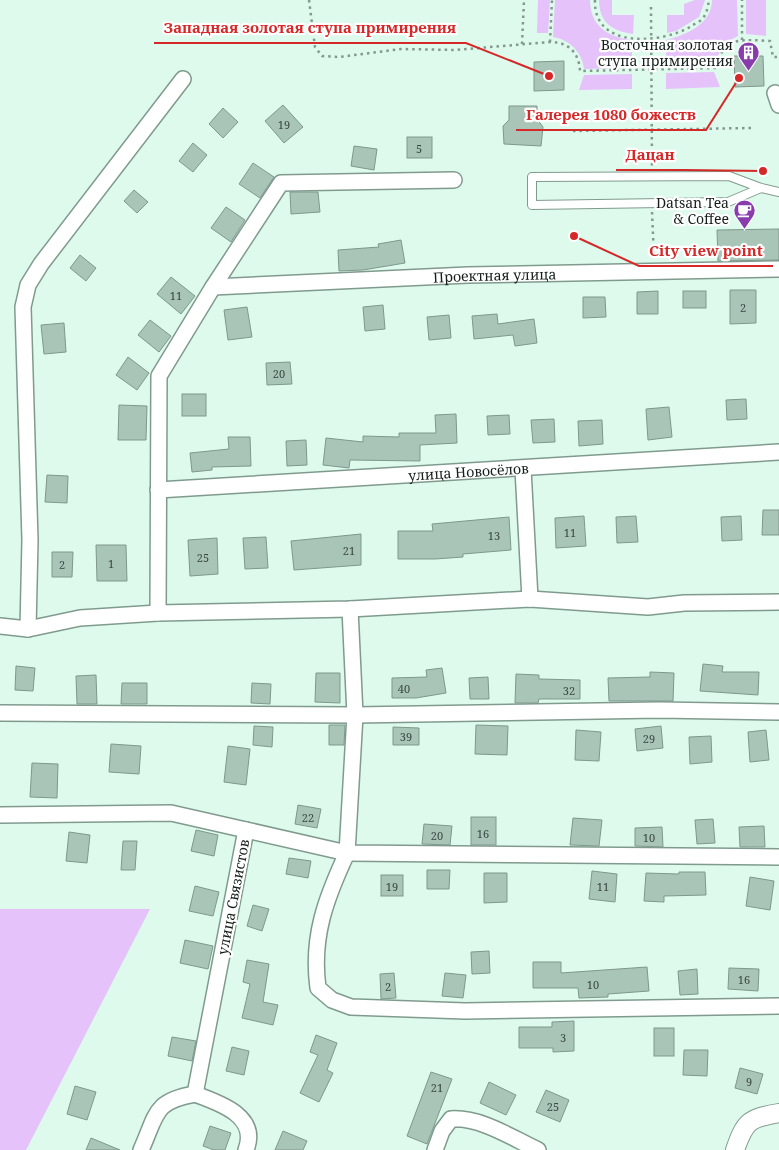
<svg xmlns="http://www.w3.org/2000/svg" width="779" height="1150" font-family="'Noto Serif',serif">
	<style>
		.green { fill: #e5c2fa }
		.building { fill: #a9c5b8; stroke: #7e998c }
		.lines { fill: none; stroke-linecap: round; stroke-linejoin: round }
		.service-casing { stroke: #809b8e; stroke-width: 10 }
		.minor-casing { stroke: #809b8e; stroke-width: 18 }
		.tertiary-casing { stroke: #809b8e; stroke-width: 20 }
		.path { stroke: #83988e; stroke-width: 2.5; stroke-dasharray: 2.5 4; stroke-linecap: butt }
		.service { stroke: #fff; stroke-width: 8 }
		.minor { stroke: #fff; stroke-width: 15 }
		.tertiary { stroke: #fff; stroke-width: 18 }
		.labels { text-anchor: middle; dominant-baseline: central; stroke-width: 4.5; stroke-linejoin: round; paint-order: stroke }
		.number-label { font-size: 11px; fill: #3a4842 }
		.poi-label { font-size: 14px; fill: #151f1a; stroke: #fff; text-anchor: end }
		.street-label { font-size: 14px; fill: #151f1a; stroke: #fff }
		.leader { fill: none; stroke: #d62828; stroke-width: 2 }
		.callout-dot { fill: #d62828; stroke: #fff; stroke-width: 2 }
		.callout-label { font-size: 15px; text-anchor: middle; font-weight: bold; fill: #d62828; stroke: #fff; stroke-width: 4.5; stroke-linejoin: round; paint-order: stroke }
	</style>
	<rect width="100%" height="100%" fill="#ddfaec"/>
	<g class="green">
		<polygon points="538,0 550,0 548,33 537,33"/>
		<path d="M555,0H590C590,26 608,37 632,40V68L584,69C582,52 570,40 553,37Z"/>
		<path d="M599,0H612V15H634L633,34C612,31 599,22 599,0Z"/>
		<polygon points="695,0 705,0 699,17 676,31 667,33 667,15 684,15 684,4"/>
		<path d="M712,0H737L738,36C724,42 718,52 715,66L666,68V40C686,35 712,24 712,0Z"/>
		<polygon points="746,0 766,0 766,36 746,34"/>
		<polygon points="714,72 720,87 666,89 666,73"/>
		<polygon points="632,74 632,89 579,90 584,75"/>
		<polygon points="0,909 150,909 26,1150 0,1150"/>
	</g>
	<g class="building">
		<polygon points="734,56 763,56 764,86 735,87"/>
		<polygon points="564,61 564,90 534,91 534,62"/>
		<polygon points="283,105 303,127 284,143 265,121"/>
		<polygon points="509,106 537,106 537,119 543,127 541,146 504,144 503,126 509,120"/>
		<polygon points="223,108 238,122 223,138 209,124"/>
		<rect x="407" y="137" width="25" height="21"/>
		<polygon points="193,143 207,155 193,172 179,161"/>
		<polygon points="354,146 377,149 374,170 351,166"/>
		<polygon points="253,163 274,177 260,198 239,184"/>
		<polygon points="134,190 148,202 137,213 124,201"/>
		<polygon points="290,192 318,192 320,212 291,214"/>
		<polygon points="226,207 245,220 231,242 211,228"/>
		<polygon points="779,229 779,260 718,261 717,230"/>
		<polygon points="401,240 405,263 363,270 339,271 338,250 379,247 378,244"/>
		<polygon points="80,255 96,268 86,281 70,268"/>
		<polygon points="171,277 195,296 181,314 157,294"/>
		<polygon points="730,290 756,290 756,323 730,324"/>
		<polygon points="658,291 658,314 637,314 637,292"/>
		<rect x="683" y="291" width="23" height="17"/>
		<polygon points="583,297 605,297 606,317 583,318"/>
		<polygon points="383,305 385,329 365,331 363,307"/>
		<polygon points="247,307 252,337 228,340 224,310"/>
		<polygon points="497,314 498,324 534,319 537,343 515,346 513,335 474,339 472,316"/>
		<polygon points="449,315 451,338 429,340 427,317"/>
		<polygon points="150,320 171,336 159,352 138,335"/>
		<polygon points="64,323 66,352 44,354 41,325"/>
		<polygon points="128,357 149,373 137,390 116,375"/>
		<polygon points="290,362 292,384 267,385 266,363"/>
		<rect x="182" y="394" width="24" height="22"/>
		<polygon points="746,399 747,419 727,420 726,400"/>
		<polygon points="119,405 147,406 146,440 118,440"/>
		<polygon points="669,407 672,437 648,440 646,409"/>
		<polygon points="456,414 457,443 420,445 420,461 350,460 349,468 323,465 326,438 363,442 363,436 399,437 399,433 436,433 435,415"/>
		<polygon points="509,415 510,434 488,435 487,416"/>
		<polygon points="554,419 555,442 533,443 531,420"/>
		<polygon points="602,420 603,444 579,446 578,421"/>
		<polygon points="228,437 250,437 251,466 212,467 212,470 192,472 190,453 229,449"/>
		<polygon points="306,440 307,465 287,466 286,441"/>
		<polygon points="47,475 68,476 67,503 45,502"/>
		<polygon points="763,510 779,510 779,535 762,535"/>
		<polygon points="584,516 586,546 556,548 555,518"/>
		<polygon points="636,516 638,542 617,543 616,517"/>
		<polygon points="741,516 742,540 722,541 721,517"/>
		<polygon points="509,517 511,550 463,554 463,557 435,559 398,559 398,531 433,531 432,524"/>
		<polygon points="361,534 361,565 294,570 291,541"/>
		<polygon points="266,537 268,568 245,569 243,538"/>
		<polygon points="217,538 218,574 190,576 188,540"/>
		<polygon points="96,545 126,545 127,581 97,581"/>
		<polygon points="52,552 73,552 72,577 52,577"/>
		<polygon points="703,664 723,666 722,672 759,672 758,695 700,691"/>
		<polygon points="16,666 35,668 33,691 15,690"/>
		<polygon points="442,668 446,693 416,698 392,698 392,678 427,677 426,670"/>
		<polygon points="650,672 674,673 673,701 609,701 608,678 650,677"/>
		<polygon points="316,673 340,673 340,703 315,702"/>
		<polygon points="516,674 539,675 539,679 580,680 580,699 539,699 538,703 515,703"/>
		<polygon points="96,675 97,704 77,704 76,676"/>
		<polygon points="488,677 489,699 470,699 469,678"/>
		<polygon points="122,683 147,683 147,704 121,704"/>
		<polygon points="252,683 271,684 270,704 251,703"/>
		<polygon points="329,725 345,725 344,745 329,745"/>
		<polygon points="476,725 508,726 507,755 475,754"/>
		<polygon points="254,726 273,727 272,747 253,745"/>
		<polygon points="661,726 663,748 637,751 635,729"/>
		<polygon points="393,727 419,728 419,745 393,745"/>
		<polygon points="576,730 601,732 599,761 575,760"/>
		<polygon points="766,730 769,760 750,762 748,732"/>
		<polygon points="711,736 712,762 690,764 689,737"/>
		<polygon points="111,744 141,746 139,774 109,772"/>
		<polygon points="228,746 250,749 246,785 224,782"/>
		<polygon points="32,763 58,764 57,798 30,797"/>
		<polygon points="298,805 321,809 317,828 295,824"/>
		<rect x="471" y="817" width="25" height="28"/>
		<polygon points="573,818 602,820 599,846 570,845"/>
		<polygon points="713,819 715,843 697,844 695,820"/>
		<polygon points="424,824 452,826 450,845 422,844"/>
		<polygon points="764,826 765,847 740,847 739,827"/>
		<polygon points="662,827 663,847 635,846 635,828"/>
		<polygon points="196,830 218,835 214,856 191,851"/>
		<polygon points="69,832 90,835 87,863 66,861"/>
		<polygon points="123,841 137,841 135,870 121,870"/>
		<polygon points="289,858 311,861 308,878 286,874"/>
		<polygon points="427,870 450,870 449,889 427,889"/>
		<polygon points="592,871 617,874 615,902 589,899"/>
		<polygon points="679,872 705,872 706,895 664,896 664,902 644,901 646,873 679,874"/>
		<polygon points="484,873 507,873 507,902 484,903"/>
		<rect x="381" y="875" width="22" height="21"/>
		<polygon points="750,877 774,881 770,910 746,906"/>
		<polygon points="195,886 219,892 213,916 189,911"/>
		<polygon points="253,905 269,909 262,931 247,926"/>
		<polygon points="185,940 213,946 208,969 180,963"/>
		<polygon points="489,951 490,973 472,974 471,952"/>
		<polygon points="247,960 269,964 263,1002 278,1005 273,1025 242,1018 250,984 243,982"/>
		<polygon points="533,962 561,962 561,973 647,967 649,991 608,994 608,997 579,998 578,988 533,988"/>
		<polygon points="729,968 759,969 758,991 728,989"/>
		<polygon points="697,969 698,994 680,995 678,971"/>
		<polygon points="394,973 396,998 381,999 380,974"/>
		<polygon points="445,973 466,975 463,998 442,996"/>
		<polygon points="574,1021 574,1051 553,1052 553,1048 519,1048 519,1027 552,1027 552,1022"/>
		<rect x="654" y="1028" width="20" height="28"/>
		<polygon points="316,1035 337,1043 327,1070 333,1073 319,1102 300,1093 318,1055 310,1052"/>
		<polygon points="172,1037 196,1041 192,1061 168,1056"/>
		<polygon points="232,1047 249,1051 244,1075 226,1071"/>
		<polygon points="684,1050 708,1050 707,1076 683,1075"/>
		<polygon points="740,1068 763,1074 757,1094 735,1088"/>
		<polygon points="431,1072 452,1079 427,1144 407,1136"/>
		<polygon points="489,1082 516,1095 506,1115 480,1103"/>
		<polygon points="75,1086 96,1092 87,1120 67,1114"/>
		<polygon points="546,1090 569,1100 560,1122 536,1112"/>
		<polygon points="210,1126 231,1133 225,1150 214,1150 203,1146"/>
		<polygon points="283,1131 307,1141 303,1150 275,1150"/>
		<polygon points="91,1138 120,1150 86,1150"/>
	</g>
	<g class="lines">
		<defs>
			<polyline id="service" points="761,188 728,202 532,205 532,177 729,176 761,188 779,192"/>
			<g id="minor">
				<polyline points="775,93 779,105"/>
				<polyline points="454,180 281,183 213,287 159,376 158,613 350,609 530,599 648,607 684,603 779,602"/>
				<path id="s1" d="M213,287L468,275L779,269"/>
				<polyline points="523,469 530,599"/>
				<path id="s2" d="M158,490L779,452"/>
				<polyline points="350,609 355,715 347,853 779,857"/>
				<polyline points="0,626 28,629 80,618 158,613"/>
				<polyline points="28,629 30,540 23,307 28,285 41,264 183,79"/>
				<polyline points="0,713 355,715 659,710 779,712"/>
				<path d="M0,815L171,813L246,830L195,1094C153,1101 157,1115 141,1150"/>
				<path d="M246,830L347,853C326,898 311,937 318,988L332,1000L351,1007L465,1011L779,1006"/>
				<path d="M195,1094C220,1103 259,1116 246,1150"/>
				<path d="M435,1150L442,1131L451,1119C481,1117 512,1138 538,1150"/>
			</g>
			<path id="tertiary" d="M735,1150C745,1121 749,1118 779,1113"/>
		</defs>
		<use href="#service" class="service-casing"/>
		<use href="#minor" class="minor-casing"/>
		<use href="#tertiary" class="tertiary-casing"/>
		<g class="path">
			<path d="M309,0L315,47L322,56L339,57L401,49L455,50L550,42C569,42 579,53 580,71L718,68C720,35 745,40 770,41L773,57H779"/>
			<path d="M595,0C593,49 660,44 690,27C694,24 700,22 703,18C707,13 708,6 709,0"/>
			<polyline points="651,7 652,167"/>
			<polyline points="742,40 742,0"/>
			<polyline points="550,42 552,0"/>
			<polyline points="522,44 524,0"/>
			<polyline points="573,131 751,128"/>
			<polyline points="652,212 654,257"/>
		</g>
		<use href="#service" class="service"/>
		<use href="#minor" class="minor"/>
		<use href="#tertiary" class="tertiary"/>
	</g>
	<defs>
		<symbol id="building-pin" viewBox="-11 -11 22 30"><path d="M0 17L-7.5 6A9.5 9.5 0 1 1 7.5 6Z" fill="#893cad" stroke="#fff"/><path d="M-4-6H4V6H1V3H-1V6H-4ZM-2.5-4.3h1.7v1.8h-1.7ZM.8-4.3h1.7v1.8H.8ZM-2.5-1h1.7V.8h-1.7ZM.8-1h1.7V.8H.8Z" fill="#fff"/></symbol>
		<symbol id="cafe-pin" viewBox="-11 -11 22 30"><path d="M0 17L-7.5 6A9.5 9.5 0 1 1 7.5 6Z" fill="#893cad" stroke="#fff"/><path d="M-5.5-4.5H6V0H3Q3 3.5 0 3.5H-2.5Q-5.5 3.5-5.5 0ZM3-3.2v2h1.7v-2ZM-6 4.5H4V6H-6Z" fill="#fff"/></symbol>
	</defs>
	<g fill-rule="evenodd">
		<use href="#building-pin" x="736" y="40" width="25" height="34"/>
		<use href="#cafe-pin" x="732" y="198" width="25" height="34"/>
	</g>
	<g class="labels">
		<g class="number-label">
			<text x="284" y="124">19</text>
			<text x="419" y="148">5</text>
			<text x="176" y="295">11</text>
			<text x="743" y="307">2</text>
			<text x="279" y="373">20</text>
			<text x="570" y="532">11</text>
			<text x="494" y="535">13</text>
			<text x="349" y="550">21</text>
			<text x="203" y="557">25</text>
			<text x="111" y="563">1</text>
			<text x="62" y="564">2</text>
			<text x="404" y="688">40</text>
			<text x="569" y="690">32</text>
			<text x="406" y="736">39</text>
			<text x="649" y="738">29</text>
			<text x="308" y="817">22</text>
			<text x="483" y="833">16</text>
			<text x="437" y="835">20</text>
			<text x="649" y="837">10</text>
			<text x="392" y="886">19</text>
			<text x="603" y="886">11</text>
			<text x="744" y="979">16</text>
			<text x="593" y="984">10</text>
			<text x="388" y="986">2</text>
			<text x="563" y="1037">3</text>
			<text x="749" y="1081">9</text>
			<text x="437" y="1087">21</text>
			<text x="553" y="1106">25</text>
		</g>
		<g class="poi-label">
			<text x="733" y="44">Восточная золотая<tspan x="733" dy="16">ступа примирения</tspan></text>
			<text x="729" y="202">Datsan Tea<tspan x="729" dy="16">&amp; Coffee</tspan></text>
		</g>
		<g class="street-label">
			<text stroke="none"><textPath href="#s1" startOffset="282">Проектная улица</textPath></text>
			<text stroke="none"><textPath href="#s2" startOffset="311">улица Новосёлов</textPath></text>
			<text transform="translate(233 897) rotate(-79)">улица Связистов</text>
		</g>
	</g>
	<path class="leader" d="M549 76L466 43H154M739 78L706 130H516M763 171L685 170H616M574 236L639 266H773"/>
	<g class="callout-dot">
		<circle cx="549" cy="76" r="5"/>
		<circle cx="739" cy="78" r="5"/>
		<circle cx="763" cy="171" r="5"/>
		<circle cx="574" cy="236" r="5"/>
	</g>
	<g class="callout-label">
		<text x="310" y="33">Западная золотая ступа примирения</text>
		<text x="611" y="120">Галерея 1080 божеств</text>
		<text x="650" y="160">Дацан</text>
		<text x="706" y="256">City view point</text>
	</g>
</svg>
